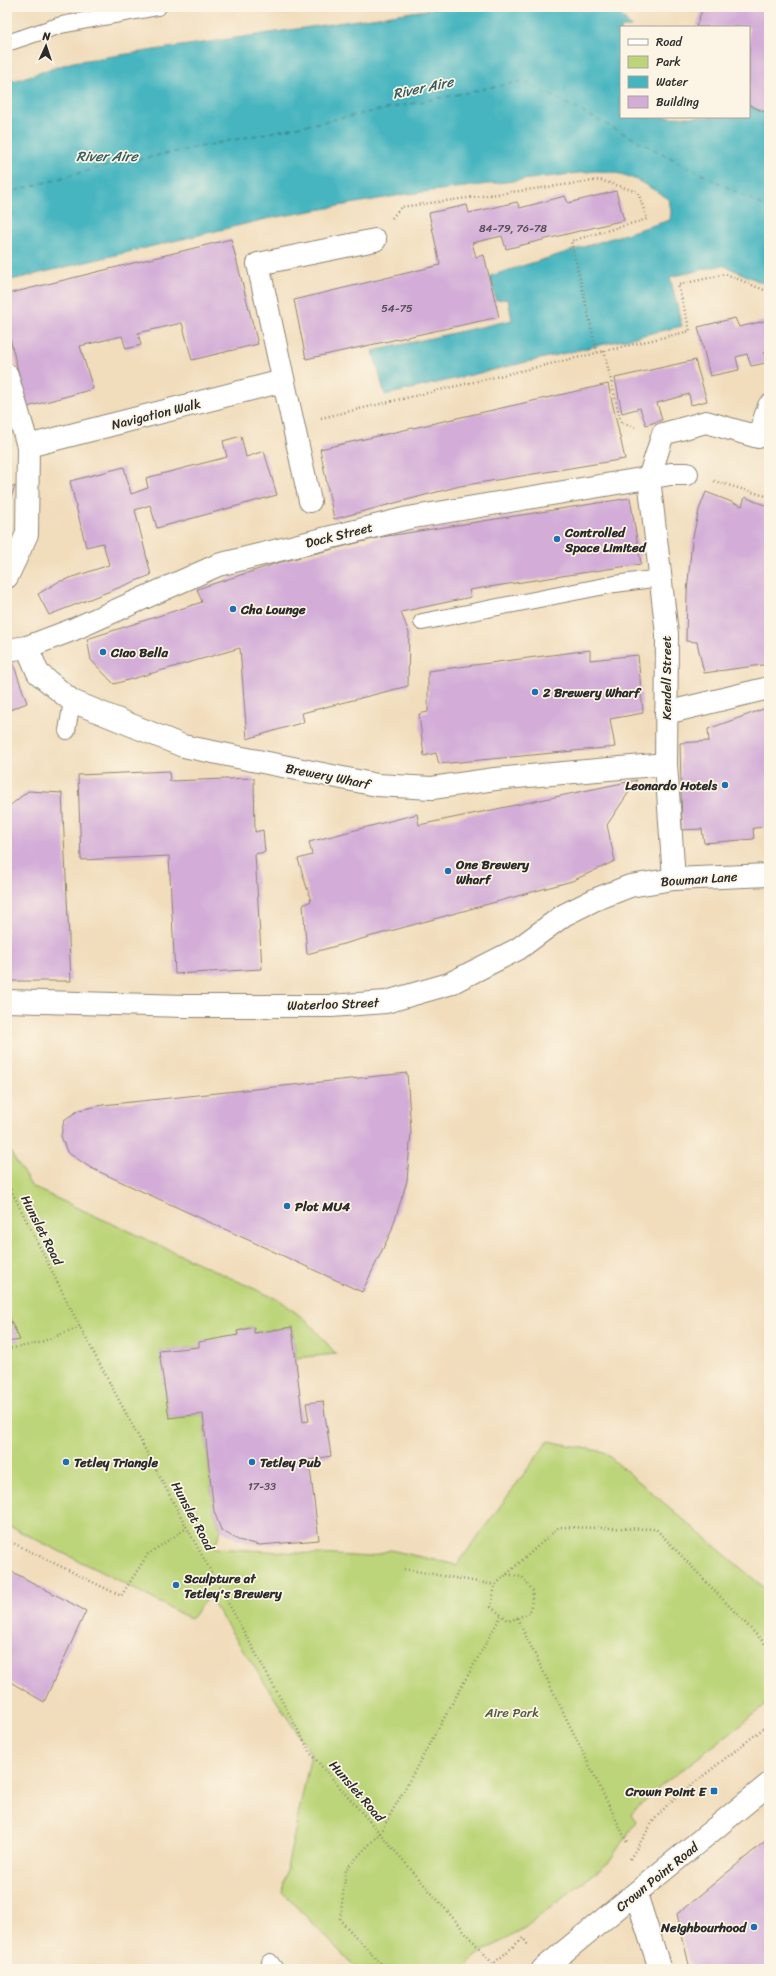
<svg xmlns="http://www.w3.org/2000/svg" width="776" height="1976" font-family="Sriracha,sans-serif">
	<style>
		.green { fill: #bdd57a; stroke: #748052 }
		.water { fill: #46b5c0; stroke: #387076 }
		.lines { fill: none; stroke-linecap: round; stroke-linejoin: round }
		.ferry { stroke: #345b5f; stroke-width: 1; stroke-dasharray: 5 4; stroke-linecap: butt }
		.building { fill: #d3add8 }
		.lane-casing { stroke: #8e8474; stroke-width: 18 }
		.street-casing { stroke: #8e8474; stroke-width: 24 }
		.secondary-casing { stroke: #8e8474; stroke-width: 24 }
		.path { stroke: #8e8474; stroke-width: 2.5; stroke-dasharray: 1 3; stroke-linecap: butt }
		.lane { stroke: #fff; stroke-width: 16 }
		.street { stroke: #fff; stroke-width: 22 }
		.secondary { stroke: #fff; stroke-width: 22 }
		.poi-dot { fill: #1f6fb2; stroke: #fcf5e5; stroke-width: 1.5 }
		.labels { text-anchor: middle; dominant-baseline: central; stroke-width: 3.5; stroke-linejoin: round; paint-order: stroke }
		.number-label { font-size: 11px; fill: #554c56 }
		.street-label { font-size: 13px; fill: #2b2b2b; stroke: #fcf5e5 }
		.poi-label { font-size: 13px; font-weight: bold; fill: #2b2b2b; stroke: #fcf5e5; text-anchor: start }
		.park-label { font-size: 13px; fill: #50563f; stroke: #fcf5e5 }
		.water-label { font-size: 14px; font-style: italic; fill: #345b5f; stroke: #fcf5e5 }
	</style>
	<rect width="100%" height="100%" fill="#fcf5e5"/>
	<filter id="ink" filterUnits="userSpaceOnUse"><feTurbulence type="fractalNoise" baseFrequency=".025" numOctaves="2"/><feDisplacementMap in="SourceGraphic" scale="8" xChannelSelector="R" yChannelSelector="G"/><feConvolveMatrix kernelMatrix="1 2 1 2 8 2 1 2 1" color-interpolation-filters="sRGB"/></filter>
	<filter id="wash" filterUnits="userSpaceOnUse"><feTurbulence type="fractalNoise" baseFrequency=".012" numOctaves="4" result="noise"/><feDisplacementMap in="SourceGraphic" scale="16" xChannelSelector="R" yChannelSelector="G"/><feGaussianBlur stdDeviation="0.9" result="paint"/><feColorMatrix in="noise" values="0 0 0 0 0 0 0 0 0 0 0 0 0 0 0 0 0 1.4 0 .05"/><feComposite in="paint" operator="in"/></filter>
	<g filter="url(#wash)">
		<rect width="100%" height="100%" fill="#f1ddbc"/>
		<polygon class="green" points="7,1147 32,1187 281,1301 309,1323 336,1354 296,1358 292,1327 254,1333 253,1327 237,1331 238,1335 199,1347 160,1351 169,1418 203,1414 214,1511 221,1530 214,1548 369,1557 390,1550 457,1565 548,1441 604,1452 769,1592 769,1703 661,1786 631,1814 636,1822 608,1863 528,1925 497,1944 483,1951 461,1969 357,1969 282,1892 311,1754 208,1596 191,1619 119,1581 7,1525 7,1342 19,1340 7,1313"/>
		<path class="water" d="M446,7H614L631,27H621V117H749V105L769,114V286L723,265L670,277L682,326L385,395L373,351L512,320L508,299L496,300L490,276L670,220L671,211L669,199C642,183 628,171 595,171L407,194L266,219L7,281V83L73,62Z"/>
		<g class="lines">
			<polyline class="ferry" points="7,193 101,167 523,81 769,209"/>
		</g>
		<g id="blocks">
			<g class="building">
				<polygon points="703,7 769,7 769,114 749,105 749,27 696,27"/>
				<polygon points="616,191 624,220 506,249 502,236 472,243 476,257 484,255 499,317 306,359 294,300 440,265 429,213 467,205 469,213 517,202 520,208 565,196 568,203"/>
				<polygon points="231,239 258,344 192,360 182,323 138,333 141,345 126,349 122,336 80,346 93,389 27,407 7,326 7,294"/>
				<polygon points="735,318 739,327 769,320 769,352 764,353 766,363 751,366 747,354 736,357 739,370 710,376 698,327"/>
				<polygon points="695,360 707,401 691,405 689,394 657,403 662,420 646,425 640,408 622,413 615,378"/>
				<polygon points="608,384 625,459 460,486 334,519 320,449"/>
				<polygon points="241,436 246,457 264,451 277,495 157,528 150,505 135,510 151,575 49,615 38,594 58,582 109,565 103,543 86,547 70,481 124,467 131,494 148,488 146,478 227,457 223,441"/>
				<polygon points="15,486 7,509 7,487"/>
				<polygon points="706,492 742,506 745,497 769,507 769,664 704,673 697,642 686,641 687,592 692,541 699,510"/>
				<polygon points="630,498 641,564 469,590 471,597 401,612 409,633 408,686 302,713 304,722 247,739 240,648 114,684 91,660 87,639 202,602 197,589 281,562 381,537"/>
				<polygon points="590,650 590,660 638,655 643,713 610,719 615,747 439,764 436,753 424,756 419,714 428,712 428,671"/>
				<polygon points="12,660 27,703 7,711 7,661"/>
				<polygon points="769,707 769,827 753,828 754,839 704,843 702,829 682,830 680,743 709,741 708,729"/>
				<polygon points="169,771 170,781 254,778 255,832 263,830 265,852 255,854 262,969 175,974 169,856 81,860 78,775"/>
				<polygon points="637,780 607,825 615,861 572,881 307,954 303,905 311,901 298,859 312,855 309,842 417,814 419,825"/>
				<polygon points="28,791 62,793 71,981 7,981 7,808"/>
				<polygon points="407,1073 411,1131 407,1181 391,1232 362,1292 91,1168 67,1152 61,1136 64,1120 79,1110 103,1105"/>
				<polygon points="7,1313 20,1340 7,1342"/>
				<polygon points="254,1327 254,1333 292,1327 303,1422 309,1421 306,1403 323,1401 331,1456 309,1460 319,1540 260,1545 238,1540 221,1530 214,1511 203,1414 169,1418 159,1351 199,1347 199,1342 238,1335 237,1331"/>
				<polygon points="7,1569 86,1611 44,1702 7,1680"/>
				<polygon points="769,1838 769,1968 690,1969 677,1914"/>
			</g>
		</g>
	</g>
	<g filter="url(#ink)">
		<use href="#blocks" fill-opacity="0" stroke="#8e8474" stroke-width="1"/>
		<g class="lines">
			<defs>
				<g id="lane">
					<polyline points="7,43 61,25 158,7"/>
					<polyline points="422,622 615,584 660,578"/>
					<polyline points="67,731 72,701"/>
					<polyline points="270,1962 275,1969"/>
				</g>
				<g id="street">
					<polyline points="7,375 28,446"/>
					<polyline points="310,501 258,264 375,240"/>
					<polyline points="7,577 27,534 28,446 283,381"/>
					<polyline points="27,647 38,673 72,701 183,746 377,785 432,788 495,779 666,764"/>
					<polyline points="7,650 27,647 72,630 218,565 408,518 671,474 687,474"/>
					<polyline points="666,713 769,688"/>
					<polyline points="674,879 666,764 667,634 649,478 663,434 706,422 758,437 769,406"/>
					<polyline points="7,1001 185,1006 331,1006 386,1002 449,984 518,949 564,915 594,900 630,886 674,879 769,875"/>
					<polyline points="636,1894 660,1969"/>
				</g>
				<polyline id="secondary" points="543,1969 769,1784"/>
			</defs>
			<use href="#lane" class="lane-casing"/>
			<use href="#street" class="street-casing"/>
			<use href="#secondary" class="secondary-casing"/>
			<g class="path">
				<polyline points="392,218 401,207 600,180 638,192 647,219 571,241 597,352"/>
				<polyline points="604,351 621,423 635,427"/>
				<polyline points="321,418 690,331 678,285 726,274 769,292"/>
				<polyline points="714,481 769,497"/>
				<polyline points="7,1182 80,1327 187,1528 311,1754 493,1964 523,1938 528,1945"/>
				<polyline points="7,1349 36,1344 80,1327"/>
				<polyline points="7,1540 121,1596 148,1554 187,1528"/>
				<polyline points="404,1569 495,1585"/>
				<polyline points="507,1574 559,1527 656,1529 769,1648"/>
				<polygon points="507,1574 522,1577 533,1591 530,1613 509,1621 491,1607 495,1585"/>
				<polyline points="517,1618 627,1842"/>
				<polyline points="630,1859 654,1820 670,1802 769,1724"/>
				<polyline points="386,1969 340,1920 346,1869 380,1833 501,1616"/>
			</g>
			<use href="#lane" class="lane"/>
			<use href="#street" class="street"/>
			<use href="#secondary" class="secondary"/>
		</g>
	</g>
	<g class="poi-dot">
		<circle cx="557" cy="539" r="4"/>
		<circle cx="233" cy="609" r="4"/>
		<circle cx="103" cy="652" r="4"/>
		<circle cx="535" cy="692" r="4"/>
		<circle cx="725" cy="785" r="4"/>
		<circle cx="448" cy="871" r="4"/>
		<circle cx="287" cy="1206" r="4"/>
		<circle cx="66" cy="1462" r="4"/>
		<circle cx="252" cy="1462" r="4"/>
		<circle cx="176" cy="1585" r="4"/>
		<rect x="710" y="1787" width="8" height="8" rx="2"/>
		<circle cx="754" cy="1927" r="4"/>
	</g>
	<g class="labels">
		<g class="number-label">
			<text x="513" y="228">84-79, 76-78</text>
			<text x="397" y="308">54-75</text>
			<text x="262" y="1486">17-33</text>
		</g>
		<g class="street-label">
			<text transform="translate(156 414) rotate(-14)">Navigation Walk</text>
			<text transform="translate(339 535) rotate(-14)">Dock Street</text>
			<text transform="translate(666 678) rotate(-90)">Kendell Street</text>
			<text transform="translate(328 776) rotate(11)">Brewery Wharf</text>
			<text transform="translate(699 879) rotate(-4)">Bowman Lane</text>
			<text transform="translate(333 1004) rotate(-2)">Waterloo Street</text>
			<text transform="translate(42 1230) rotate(63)">Hunslet Road</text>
			<text transform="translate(193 1516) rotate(62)">Hunslet Road</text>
			<text transform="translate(357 1791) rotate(49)">Hunslet Road</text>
			<text transform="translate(657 1877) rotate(-39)">Crown Point Road</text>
		</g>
		<g class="poi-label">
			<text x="565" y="532">Controlled<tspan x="565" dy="15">Space Limited</tspan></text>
			<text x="241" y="609">Cha Lounge</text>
			<text x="111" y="652">Ciao Bella</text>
			<text x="543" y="692">2 Brewery Wharf</text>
			<text x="717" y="785" text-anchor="end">Leonardo Hotels</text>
			<text x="456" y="864">One Brewery<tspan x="456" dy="15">Wharf</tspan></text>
			<text x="295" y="1206">Plot MU4</text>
			<text x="74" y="1462">Tetley Triangle</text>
			<text x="260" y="1462">Tetley Pub</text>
			<text x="184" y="1578">Sculpture at<tspan x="184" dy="15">Tetley's Brewery</tspan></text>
			<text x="706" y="1791" text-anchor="end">Crown Point E</text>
			<text x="746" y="1927" text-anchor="end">Neighbourhood</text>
		</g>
		<g class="park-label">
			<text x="512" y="1712">Aire Park</text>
		</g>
		<g class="water-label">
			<text transform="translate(423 88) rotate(-12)">River Aire</text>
			<text x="107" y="156">River Aire</text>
		</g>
	</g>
	<rect width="776" height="1976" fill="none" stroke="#fcf5e5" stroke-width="24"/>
	<rect x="620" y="26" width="130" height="92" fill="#fcf5e5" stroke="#a8a49b"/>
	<rect x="628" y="39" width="20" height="6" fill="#ffffff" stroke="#a8a49b"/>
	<text x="656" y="46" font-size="12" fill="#2b2b2b">Road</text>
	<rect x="628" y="56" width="20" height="12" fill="#bdd57a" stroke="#a8a49b"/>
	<text x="656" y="66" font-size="12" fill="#2b2b2b">Park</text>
	<rect x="628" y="76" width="20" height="12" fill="#46b5c0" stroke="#a8a49b"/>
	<text x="656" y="86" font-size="12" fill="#2b2b2b">Water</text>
	<rect x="628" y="96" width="20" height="12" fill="#d3add8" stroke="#a8a49b"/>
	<text x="656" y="106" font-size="12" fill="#2b2b2b">Building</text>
	<g transform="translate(46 46) rotate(3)" stroke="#fcf5e5" stroke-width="3" paint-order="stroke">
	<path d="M0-3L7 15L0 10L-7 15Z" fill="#2b2b2b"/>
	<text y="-6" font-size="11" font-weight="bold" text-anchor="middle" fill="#2b2b2b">N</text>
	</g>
</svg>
